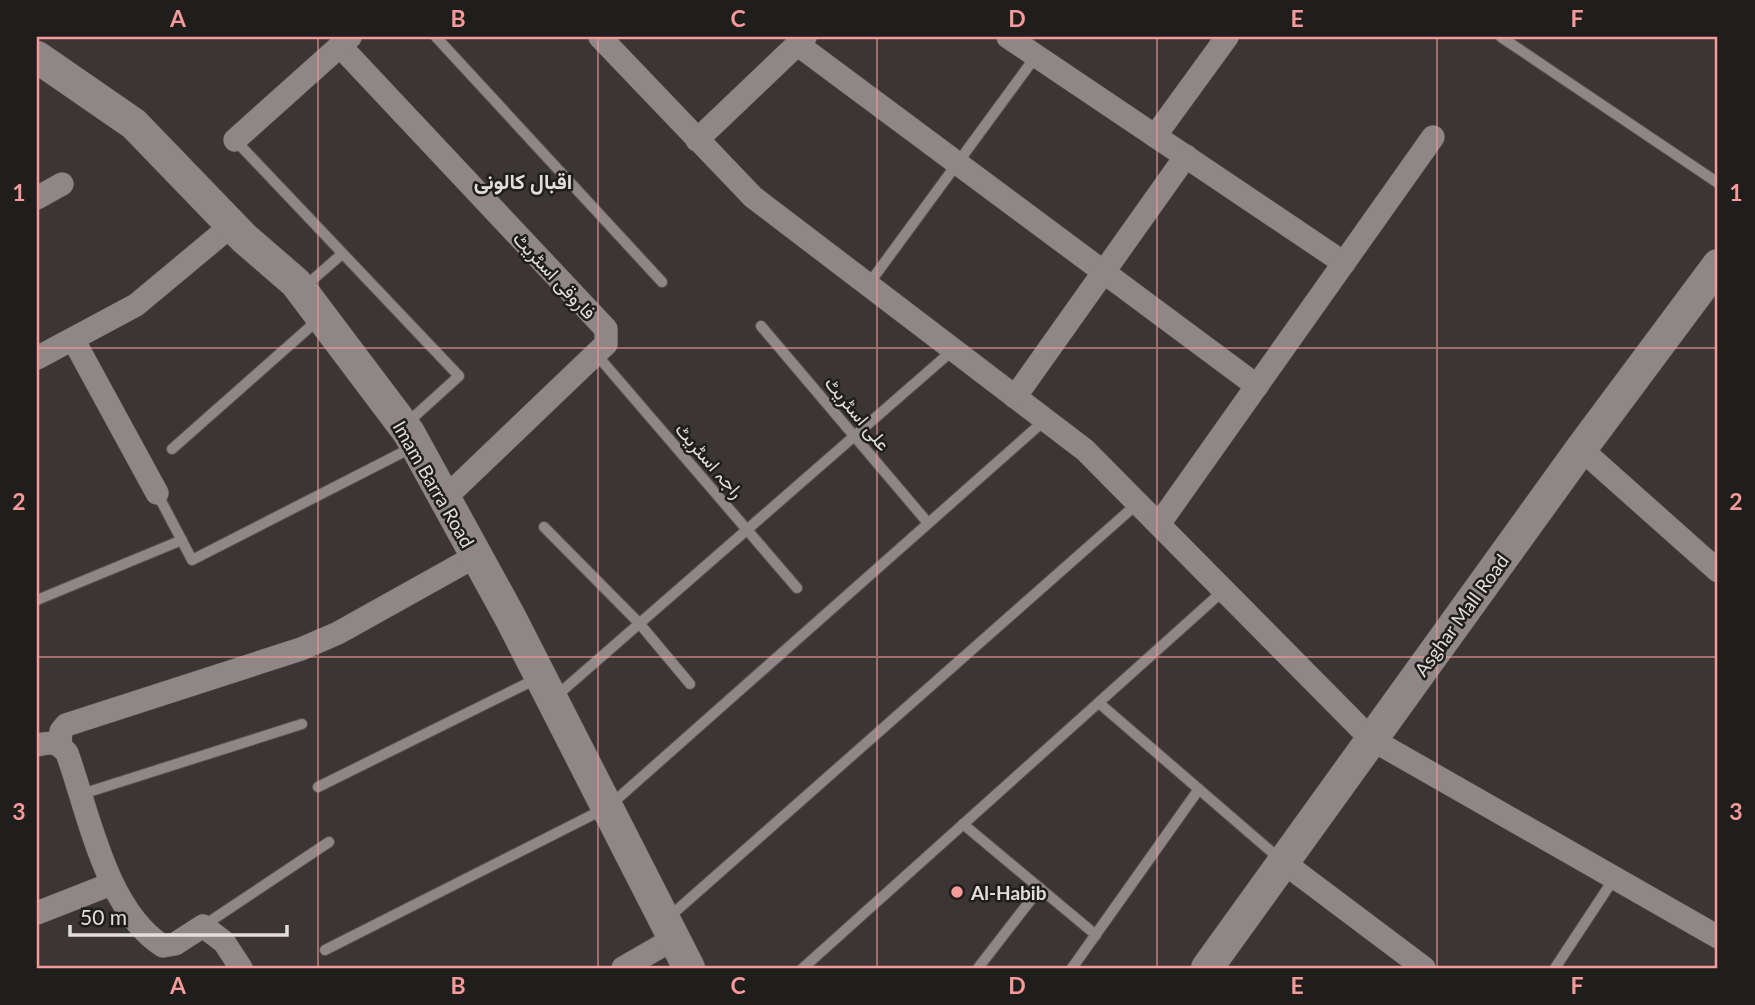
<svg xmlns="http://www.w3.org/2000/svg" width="1755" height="1005" font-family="Lato,Vazirmatn,sans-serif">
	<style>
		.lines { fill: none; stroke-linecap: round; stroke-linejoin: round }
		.lane-casing { stroke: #585352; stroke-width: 12 }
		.street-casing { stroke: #585352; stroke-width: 24 }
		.secondary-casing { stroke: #585352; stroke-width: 33 }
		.lane { stroke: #8e8786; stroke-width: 10 }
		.street { stroke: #8e8786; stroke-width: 23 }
		.secondary { stroke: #8e8786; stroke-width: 32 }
		.grid { fill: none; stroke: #f59b99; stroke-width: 2; stroke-opacity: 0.55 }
		.poi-dot { fill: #f59b99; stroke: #201d1d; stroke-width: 2.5 }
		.labels { text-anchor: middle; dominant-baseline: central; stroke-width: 5; stroke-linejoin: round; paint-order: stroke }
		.street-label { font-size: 19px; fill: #e2dede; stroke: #201d1d }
		.poi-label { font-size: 19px; font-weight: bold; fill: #e2dede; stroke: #201d1d; text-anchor: start }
		.neighbourhood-label { font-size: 21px; font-weight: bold; fill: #e2dede; stroke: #201d1d }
		.neatline { fill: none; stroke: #f59b99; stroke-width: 2.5 }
		.grid-label { font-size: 23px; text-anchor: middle; font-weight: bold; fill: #f59b99 }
	</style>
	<rect width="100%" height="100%" fill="#3b3535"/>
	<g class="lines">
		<defs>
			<g id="lane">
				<polyline points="436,37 662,282"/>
				<polyline points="1501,37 1718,183"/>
				<polyline points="235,140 459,376 406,424"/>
				<polyline points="868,285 1036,56"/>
				<polyline points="302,289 342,254"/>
				<polyline points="761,326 928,523"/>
				<polyline points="596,354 797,588"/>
				<polyline points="172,449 319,319"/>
				<polyline points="157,493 192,560 413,447"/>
				<polyline points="544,527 639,623 690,684"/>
				<polyline points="37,600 182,540"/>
				<polyline points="554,698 953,350"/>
				<polyline points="1099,703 1281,860"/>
				<polyline points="318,787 538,678"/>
				<polyline points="82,794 302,724"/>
				<polyline points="963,824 1096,935"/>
				<polyline points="668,918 1138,503"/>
				<polyline points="203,926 329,842"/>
				<polyline points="325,950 608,807 1045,420"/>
				<polyline points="803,968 1224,590"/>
				<polyline points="978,968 1040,888"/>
				<polyline points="1072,968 1199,789"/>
				<polyline points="1555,968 1615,877"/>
			</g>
			<g id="street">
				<polyline points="600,37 753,197 1085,450 1371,739 1718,937"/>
				<polyline points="1008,37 1344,263"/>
				<polyline points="797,44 1257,386"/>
				<polyline points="341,47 606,329 606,344 445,498"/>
				<polyline points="1155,136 1227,37"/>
				<polyline points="235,140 350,37"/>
				<polyline points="697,140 805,37"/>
				<polyline points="37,198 62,184"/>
				<polyline points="73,339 157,493"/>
				<polyline points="37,358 136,305 232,225"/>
				<polyline points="1015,397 1186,156"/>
				<polyline points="1581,449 1718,571"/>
				<polyline points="1159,524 1433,137"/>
				<polyline points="60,744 61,731 66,725 301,649 338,633 476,556"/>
				<path d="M37,745C51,742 57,741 67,753C89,814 106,910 163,946L175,944L203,926L224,942L241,968"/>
				<polyline points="1283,862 1424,968"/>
				<polyline points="37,913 111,884"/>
				<polyline points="623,968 675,938"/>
			</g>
			<g id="secondary">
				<polyline points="37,57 134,124 244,238 296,283 409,433 510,617 689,968"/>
				<polyline points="1207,968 1581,449 1718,265"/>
			</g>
		</defs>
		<use href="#lane" class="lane-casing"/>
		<use href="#street" class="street-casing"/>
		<use href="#secondary" class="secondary-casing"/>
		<use href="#lane" class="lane"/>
		<use href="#street" class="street"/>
		<use href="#secondary" class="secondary"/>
	</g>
	<path class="grid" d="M318,37V968M598,37V968M877,37V968M1157,37V968M1437,37V968M37,348H1718M37,657H1718"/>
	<circle class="poi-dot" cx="957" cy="892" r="7"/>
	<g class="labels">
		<g class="street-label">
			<text transform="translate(555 275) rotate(47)">فاروقی اسٹریٹ</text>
			<text transform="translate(858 413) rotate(50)">علی اسٹریٹ</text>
			<text transform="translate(710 460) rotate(49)">راجہ اسٹریٹ</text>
			<text transform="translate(434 484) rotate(60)">Imam Barra Road</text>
			<text transform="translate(1461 615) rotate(-54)">Asghar Mall Road</text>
		</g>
		<g class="poi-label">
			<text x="971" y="892">Al-Habib</text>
		</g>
		<g class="neighbourhood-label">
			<text x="523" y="180">اقبال کالونی</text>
		</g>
	</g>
	<rect width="1755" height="1005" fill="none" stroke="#201d1d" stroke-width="77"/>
	<path d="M70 925v10h217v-10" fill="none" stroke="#e2dede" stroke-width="3.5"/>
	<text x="80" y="925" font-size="21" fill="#e2dede" stroke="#201d1d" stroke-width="5" paint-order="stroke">50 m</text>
	<rect x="38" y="38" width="1678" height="929" class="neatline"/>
	<g class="grid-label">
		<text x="178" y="27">A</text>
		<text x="458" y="27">B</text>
		<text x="738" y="27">C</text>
		<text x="1017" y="27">D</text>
		<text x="1297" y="27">E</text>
		<text x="1577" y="27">F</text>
		<text x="19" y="201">1</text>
		<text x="1736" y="201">1</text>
		<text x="19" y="510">2</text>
		<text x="1736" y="510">2</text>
		<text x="19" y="820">3</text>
		<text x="1736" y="820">3</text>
		<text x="178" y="994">A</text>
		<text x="458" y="994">B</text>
		<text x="738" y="994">C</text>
		<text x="1017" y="994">D</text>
		<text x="1297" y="994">E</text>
		<text x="1577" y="994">F</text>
	</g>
</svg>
